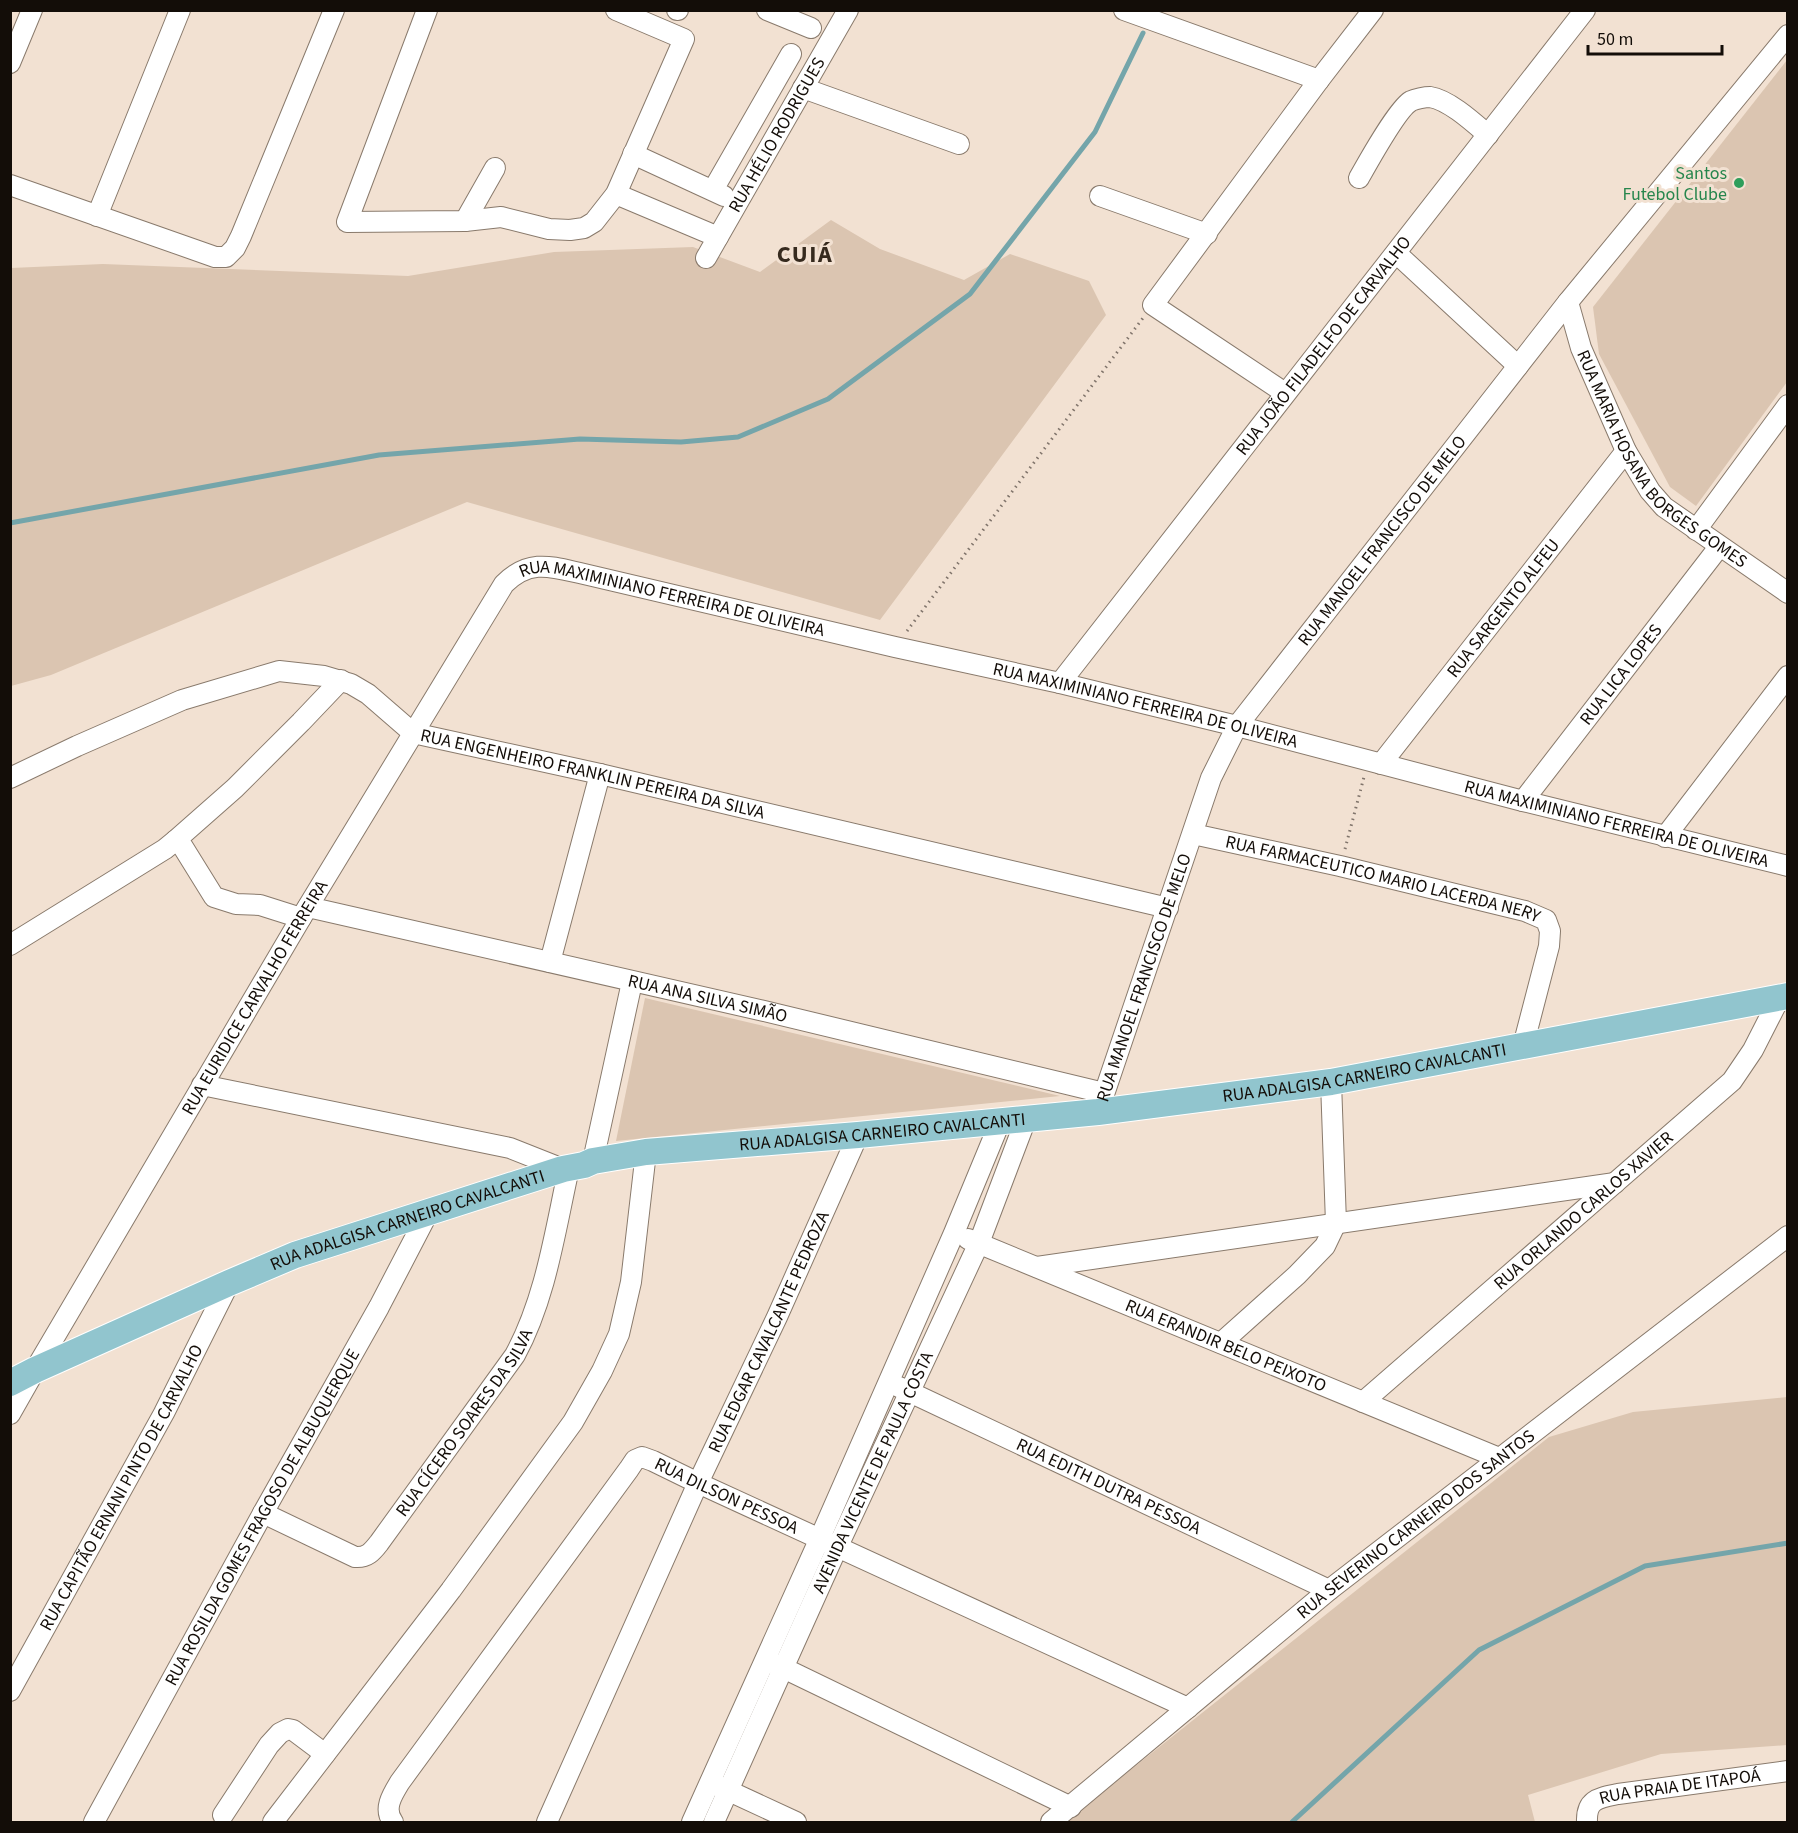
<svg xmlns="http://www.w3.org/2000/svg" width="1798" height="1833" font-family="'Source Sans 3',sans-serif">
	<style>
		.green { fill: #dbc5b1 }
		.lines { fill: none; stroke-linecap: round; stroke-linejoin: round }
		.stream { stroke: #74a5aa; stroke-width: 5 }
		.minor-casing { stroke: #897a6c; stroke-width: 22 }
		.major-casing { stroke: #fff; stroke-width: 28 }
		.path { stroke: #80746b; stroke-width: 3; stroke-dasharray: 1.5 4.5; stroke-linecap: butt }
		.minor { stroke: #fff; stroke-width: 20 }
		.major { stroke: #91c5ce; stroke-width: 26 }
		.leisure-dot { fill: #2e9e5b; stroke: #f2e1d2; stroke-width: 2 }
		.labels { text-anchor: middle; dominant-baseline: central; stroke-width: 6; stroke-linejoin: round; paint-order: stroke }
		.street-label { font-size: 18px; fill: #130d08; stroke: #f2e1d2 }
		.leisure-label { font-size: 18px; fill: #27864d; stroke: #f2e1d2; text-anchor: end }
		.district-label { font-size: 24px; font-weight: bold; letter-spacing: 1.5px; fill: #362a1e; stroke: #f2e1d2 }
	</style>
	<rect width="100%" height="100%" fill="#f2e1d2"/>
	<g class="green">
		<polygon points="1787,60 1787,382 1696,506 1670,487 1599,354 1593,307"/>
		<polygon points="831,220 880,249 964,280 1010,254 1089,281 1106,315 880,620 467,502 51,675 11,686 11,268 103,264 408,276 554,252 693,247 760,272"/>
		<polygon points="645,998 1060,1096 616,1141"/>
		<polygon points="1787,1397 1787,1745 1661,1754 1528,1795 1535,1822 1065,1822 1549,1437 1633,1412"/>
	</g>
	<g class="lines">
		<g class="stream">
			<polyline points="10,523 379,455 580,439 681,442 738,437 828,399 970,294 1095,132 1143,33"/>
			<polyline points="1292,1822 1479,1650 1645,1566 1788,1543"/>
		</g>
		<defs>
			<g id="minor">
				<polyline points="427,10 347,222 465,221 501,217 549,229 570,230 584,228 594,222 616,194 684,39 616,10"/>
				<polyline points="677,10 678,10"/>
				<polyline points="767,10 811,28"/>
				<polyline points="1124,10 1319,80"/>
				<polyline points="10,63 32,10"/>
				<polyline points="803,88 959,144"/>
				<polyline points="633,154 724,196"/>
				<path d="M1359,178C1368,162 1398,108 1411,101C1415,99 1425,97 1430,97C1449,100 1473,122 1488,135"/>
				<polyline points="10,185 215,257 226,257 235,248 241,236 334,10"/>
				<polyline points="713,190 791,54"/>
				<polyline points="616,194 718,237"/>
				<polyline points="1100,196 1207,234"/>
				<polyline points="97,216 180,10"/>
				<polyline points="465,221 495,168"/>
				<polyline points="1396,253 1518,366"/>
				<path id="s1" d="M706,258L848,10"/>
				<path id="s2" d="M1568,302L1581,348L1626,451L1650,491L1664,507L1788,593"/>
				<polyline points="1285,393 1153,305 1319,80 1373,10"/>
				<polyline points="1696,530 1788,405"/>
				<path id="s3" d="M1060,683L1585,10"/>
				<path id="s4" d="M1381,764L1626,451"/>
				<path id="s5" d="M10,778L77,746L182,700L279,671L324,676L351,684L368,694L413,733L600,774L1168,908"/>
				<path id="s6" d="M1523,801L1719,547"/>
				<path id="s7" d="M1193,834L1340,866L1525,911L1546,920L1550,931L1549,946L1523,1046"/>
				<polyline points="1665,837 1788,676"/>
				<polyline points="176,840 235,788 301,722 341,680"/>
				<path id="s8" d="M308,907L764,1011L1104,1093"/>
				<polyline points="10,945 165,849 176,840 183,847 214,897 236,904 260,905 301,918"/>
				<polyline points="550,962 600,774"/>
				<polyline points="202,1085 510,1148 563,1169"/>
				<path id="s9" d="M1098,1112L1211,778L1237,726L1568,302L1788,35"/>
				<polyline points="593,1161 632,982"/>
				<path id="s10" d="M968,1239L1499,1458"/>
				<polyline points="1037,1267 1615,1183"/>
				<polyline points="1221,1343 1297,1275 1325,1246 1336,1223 1331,1082"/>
				<path id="s11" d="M899,1387L1329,1590"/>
				<path id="s12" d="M1363,1402L1732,1081L1753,1050L1779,999"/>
				<path id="s13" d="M10,1414L35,1370L301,918L504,584C530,558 552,567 584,574L895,647L1060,683L1237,726L1523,801L1788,866"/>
				<path id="s14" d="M263,1513L355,1557C367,1558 372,1552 379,1543L515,1355C546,1298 555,1231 569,1168"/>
				<polyline points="773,1663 1071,1807"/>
				<path id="s15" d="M10,1691L164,1413L229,1283"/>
				<polyline points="716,1785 796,1822"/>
				<polyline points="223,1815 269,1745 280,1733 288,1729 293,1730 325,1754"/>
				<path id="s16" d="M94,1822L263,1513L379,1307L429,1211"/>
				<polyline points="273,1822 451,1590 573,1422 602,1371 619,1334 631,1282 646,1152"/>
				<path id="s17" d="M393,1822C383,1809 392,1795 400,1782L629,1469L635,1460L642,1457L653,1461L698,1483L1188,1708"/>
				<path id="s18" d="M547,1822L698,1483L777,1317L858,1135"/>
				<polyline points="692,1822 820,1538 954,1233 1000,1122"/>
				<path id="s19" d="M714,1822L838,1546L979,1243L1026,1119"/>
				<path id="s20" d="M1051,1822L1329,1590L1788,1236"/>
				<path id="s21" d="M1587,1822C1586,1799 1599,1798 1618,1794L1788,1771"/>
			</g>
			<g id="major">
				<path id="s22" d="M10,1383L35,1370L229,1283L295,1255L563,1169L584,1165L593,1161L646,1152L858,1135L1098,1112L1331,1082L1788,996"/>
			</g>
		</defs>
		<use href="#minor" class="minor-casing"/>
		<use href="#major" class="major-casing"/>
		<g class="path">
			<polyline points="907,631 1143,318"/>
			<polyline points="1345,849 1364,777"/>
		</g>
		<use href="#minor" class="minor"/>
		<use href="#major" class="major"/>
	</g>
	<circle class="leisure-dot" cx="1739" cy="183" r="6"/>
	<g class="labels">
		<g class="street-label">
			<text stroke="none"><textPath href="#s1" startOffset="142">RUA HÉLIO RODRIGUES</textPath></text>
			<text stroke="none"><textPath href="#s3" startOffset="428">RUA JOÃO FILADELFO DE CARVALHO</textPath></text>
			<text stroke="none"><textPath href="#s2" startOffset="189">RUA MARIA HOSANA BORGES GOMES</textPath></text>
			<text stroke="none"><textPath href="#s9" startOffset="646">RUA MANOEL FRANCISCO DE MELO</textPath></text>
			<text stroke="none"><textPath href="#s13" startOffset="1142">RUA MAXIMINIANO FERREIRA DE OLIVEIRA</textPath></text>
			<text stroke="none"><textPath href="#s4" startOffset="198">RUA SARGENTO ALFEU</textPath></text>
			<text stroke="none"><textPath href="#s6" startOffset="160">RUA LICA LOPES</textPath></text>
			<text stroke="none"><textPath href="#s13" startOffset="1628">RUA MAXIMINIANO FERREIRA DE OLIVEIRA</textPath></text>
			<text stroke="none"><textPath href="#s5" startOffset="627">RUA ENGENHEIRO FRANKLIN PEREIRA DA SILVA</textPath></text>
			<text stroke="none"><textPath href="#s13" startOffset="2114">RUA MAXIMINIANO FERREIRA DE OLIVEIRA</textPath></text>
			<text stroke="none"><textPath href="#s7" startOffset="195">RUA FARMACEUTICO MARIO LACERDA NERY</textPath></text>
			<text stroke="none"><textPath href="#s9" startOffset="142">RUA MANOEL FRANCISCO DE MELO</textPath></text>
			<text stroke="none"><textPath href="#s13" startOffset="483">RUA EURIDICE CARVALHO FERREIRA</textPath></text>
			<text stroke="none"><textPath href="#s8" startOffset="410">RUA ANA SILVA SIMÃO</textPath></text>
			<text stroke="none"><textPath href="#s22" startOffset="1402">RUA ADALGISA CARNEIRO CAVALCANTI</textPath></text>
			<text stroke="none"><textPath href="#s22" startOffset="916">RUA ADALGISA CARNEIRO CAVALCANTI</textPath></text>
			<text stroke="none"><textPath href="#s12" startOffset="292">RUA ORLANDO CARLOS XAVIER</textPath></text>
			<text stroke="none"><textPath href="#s22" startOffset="430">RUA ADALGISA CARNEIRO CAVALCANTI</textPath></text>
			<text stroke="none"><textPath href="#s18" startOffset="538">RUA EDGAR CAVALCANTE PEDROZA</textPath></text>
			<text stroke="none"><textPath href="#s10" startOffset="279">RUA ERANDIR BELO PEIXOTO</textPath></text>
			<text stroke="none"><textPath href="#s14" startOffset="279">RUA CÍCERO SOARES DA SILVA</textPath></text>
			<text stroke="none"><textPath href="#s19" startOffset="384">AVENIDA VICENTE DE PAULA COSTA</textPath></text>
			<text stroke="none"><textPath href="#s11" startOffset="232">RUA EDITH DUTRA PESSOA</textPath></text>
			<text stroke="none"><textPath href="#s15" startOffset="232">RUA CAPITÃO ERNANI PINTO DE CARVALHO</textPath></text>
			<text stroke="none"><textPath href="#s17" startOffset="543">RUA DILSON PESSOA</textPath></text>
			<text stroke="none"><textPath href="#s16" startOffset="348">RUA ROSILDA GOMES FRAGOSO DE ALBUQUERQUE</textPath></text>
			<text stroke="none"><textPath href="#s20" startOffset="471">RUA SEVERINO CARNEIRO DOS SANTOS</textPath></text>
			<text stroke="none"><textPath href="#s21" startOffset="110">RUA PRAIA DE ITAPOÁ</textPath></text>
		</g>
		<g class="leisure-label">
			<text x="1727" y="173">Santos<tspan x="1727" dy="21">Futebol Clube</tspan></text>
		</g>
		<g class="district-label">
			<text x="805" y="254">CUIÁ</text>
		</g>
	</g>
	<rect width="1798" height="1833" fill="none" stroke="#130d08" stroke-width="24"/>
	<path d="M1588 45v9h134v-9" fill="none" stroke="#130d08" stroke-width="3"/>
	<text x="1597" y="45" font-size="18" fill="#130d08" stroke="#f2e1d2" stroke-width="4.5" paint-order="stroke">50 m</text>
</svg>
